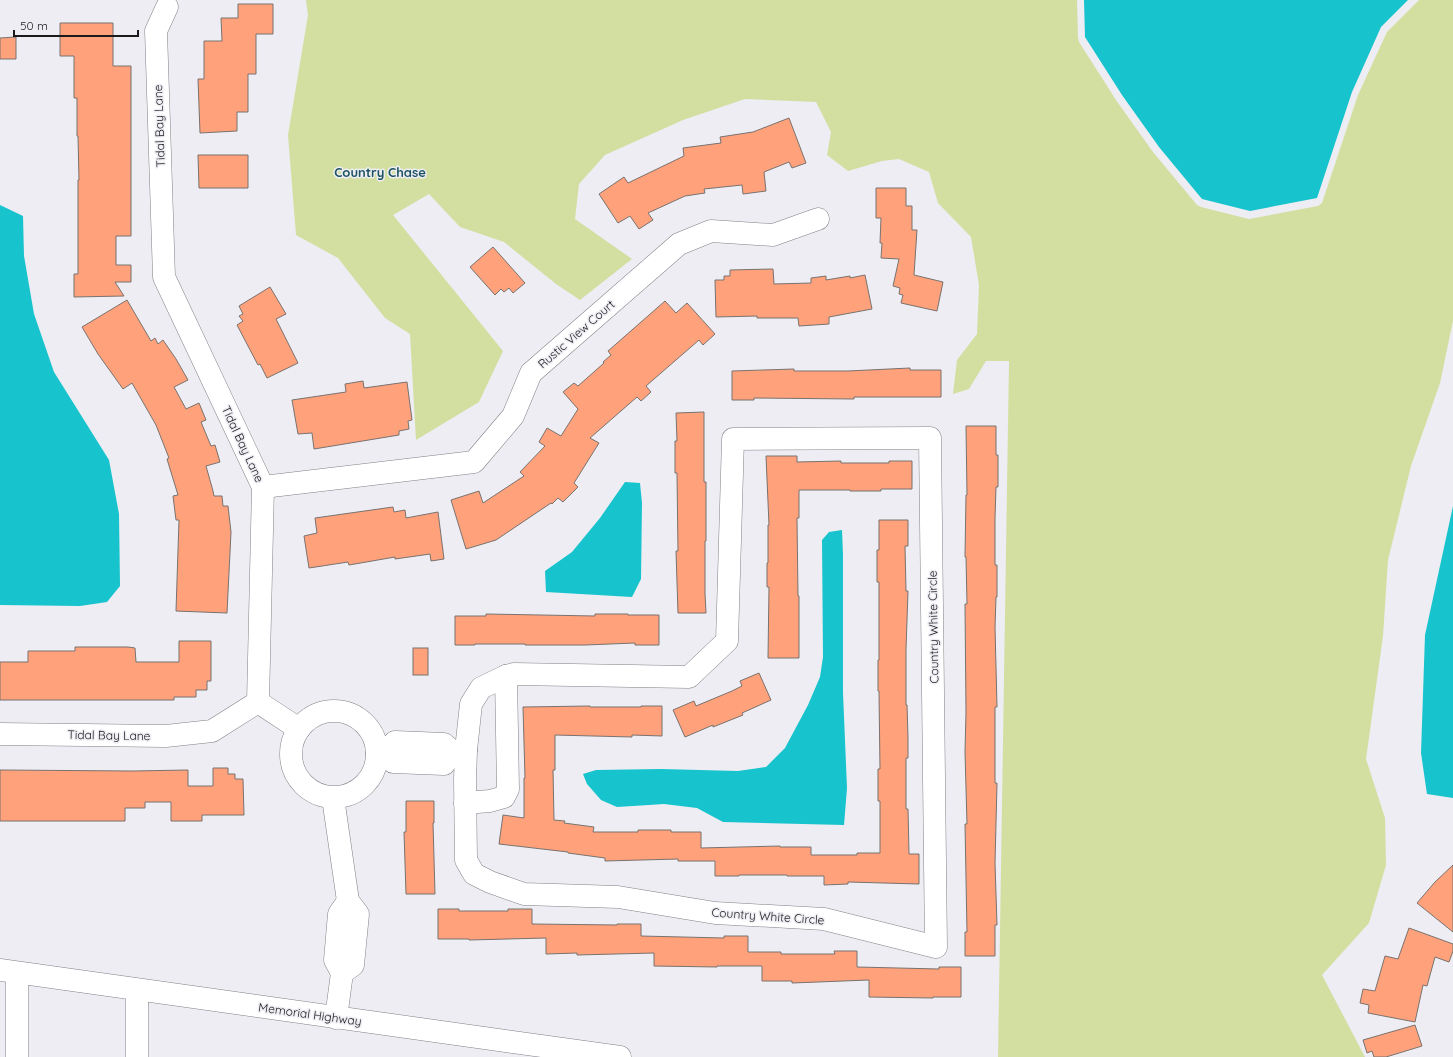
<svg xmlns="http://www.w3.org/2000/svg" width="1453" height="1057" font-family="Quicksand,sans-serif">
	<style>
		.green { fill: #d3dfa1 }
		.water { fill: #17c3cc }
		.building { fill: #ffa17a; stroke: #79726f }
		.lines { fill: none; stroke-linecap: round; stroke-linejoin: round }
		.minor-casing { stroke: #818187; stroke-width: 23 }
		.minor { stroke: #fff; stroke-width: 22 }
		.labels { text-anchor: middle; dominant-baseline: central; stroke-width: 3; stroke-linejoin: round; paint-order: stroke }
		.street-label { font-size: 12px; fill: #1a1a1c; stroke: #ededf3 }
		.neighbourhood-label { font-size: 13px; font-weight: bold; fill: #1d5360; stroke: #ededf3 }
	</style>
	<rect width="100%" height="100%" fill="#ededf3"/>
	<polygon class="green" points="306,0 1077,0 1078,37 1079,42 1116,100 1153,152 1197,205 1201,207 1249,219 1318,206 1322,203 1358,95 1387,32 1419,0 1453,0 1453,321 1440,383 1411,466 1388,560 1383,636 1366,759 1385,818 1386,865 1369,923 1322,975 1365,1057 998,1057 1009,361 986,361 969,389 953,394 957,360 977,334 979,285 971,237 938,203 929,172 899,159 882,161 848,171 827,155 831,132 816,102 745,99 683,120 605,155 579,184 575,219 632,259 580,300 556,284 504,242 460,227 429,194 393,215 503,351 479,402 416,440 410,334 385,318 338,258 296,235 288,135 308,15"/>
	<g class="water">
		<polygon points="1084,0 1408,0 1381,27 1352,92 1317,198 1250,211 1202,199 1159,147 1122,95 1085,37"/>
		<polygon points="0,205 23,216 24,256 34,314 54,372 109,460 119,514 120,586 107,602 80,606 0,605"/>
		<polygon points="625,482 640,483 642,503 641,579 632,597 546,592 545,571 572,552 600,518"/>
		<polygon points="1453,506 1453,798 1427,794 1421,753 1425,635"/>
		<polygon points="842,530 843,555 843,693 847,788 844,825 723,822 697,808 664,804 617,807 601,800 587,784 583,774 596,770 661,769 738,771 766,767 785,748 808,705 820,677 823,657 822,540 829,532"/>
	</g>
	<g class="building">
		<polygon points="238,4 273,4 273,34 256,34 256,74 248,74 248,112 237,112 237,131 200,133 198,79 204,79 204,41 222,41 221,18 238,18"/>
		<polygon points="60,23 113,23 113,66 131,66 131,236 116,236 116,265 131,265 131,282 115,282 124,296 74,297 74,274 78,274 78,180 79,180 78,136 77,136 77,98 74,98 74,56 60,56"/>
		<polygon points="16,37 16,59 0,59 0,38"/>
		<polygon points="789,118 806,163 792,168 789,162 764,172 766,191 743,194 742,185 704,189 705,193 685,196 648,213 653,220 639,229 630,216 618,223 599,194 624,177 628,183 684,156 683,148 721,143 720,137 753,132"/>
		<polygon points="198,155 248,155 248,188 199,188"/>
		<polygon points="876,188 906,188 906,206 912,206 912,230 917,230 914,275 943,282 937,311 901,303 903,295 899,294 900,288 893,286 899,259 881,258 882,243 880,243 881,218 876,218"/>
		<polygon points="493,247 525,283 513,293 509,288 504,292 501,289 495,295 470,267"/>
		<polygon points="773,269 774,284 811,283 811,278 826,276 826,280 850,276 850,278 865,275 872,309 829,317 829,324 799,326 798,318 757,318 757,316 716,317 715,280 724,280 724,276 730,276 730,270"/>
		<polygon points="270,287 286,314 276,319 298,363 267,378 260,364 258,365 237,325 243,321 239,316 243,314 239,306"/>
		<polygon points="127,300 151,341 155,338 158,344 163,340 176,359 188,380 174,387 186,409 199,403 206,420 201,422 211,446 215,445 220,462 206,466 213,491 214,496 222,496 223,506 228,506 231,532 227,613 176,611 179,520 176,520 173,496 178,495 167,459 169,458 156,425 132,383 123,389 98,354 82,327"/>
		<polygon points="665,301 676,313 687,303 715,334 703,345 699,340 646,386 651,392 641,401 637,397 590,438 599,443 574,483 578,487 563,502 558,498 552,504 551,503 496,540 466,549 451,500 479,491 483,503 524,476 520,472 545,446 539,442 547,428 561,436 578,409 563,392 574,383 578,386 604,363 603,362 611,355 608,351"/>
		<polygon points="910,368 910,370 941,370 941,397 854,397 854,399 754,398 754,400 732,400 732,371 794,369 794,371 848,371"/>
		<polygon points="363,381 364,388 407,382 412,420 408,421 409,429 399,431 399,435 314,449 312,433 298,434 292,400 346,392 345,384"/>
		<polygon points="704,412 704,482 706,482 706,541 705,541 705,594 706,613 678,613 676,551 678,551 677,473 675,473 675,441 677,441 676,413"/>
		<polygon points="966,426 996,426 996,455 998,455 998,487 996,487 995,518 995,565 997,565 997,597 996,597 995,627 997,707 995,707 995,783 997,783 995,863 997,925 995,925 995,956 965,956 965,932 967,932 965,824 967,824 965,752 966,712 965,604 967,604 966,557 965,557 966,495 967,495"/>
		<polygon points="766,456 797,456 797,462 841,461 841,463 889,463 889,461 912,461 912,489 881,489 881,491 850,491 850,490 799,490 799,518 797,518 798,596 799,596 799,658 768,658 769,587 767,587 767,563 768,563 768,525 769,525"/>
		<polygon points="393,507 394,512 405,510 406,518 438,512 444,559 431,561 430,554 395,559 395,557 349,565 348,562 309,568 304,536 317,533 315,518"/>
		<polygon points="879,520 908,520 908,546 905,546 906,591 908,591 906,649 906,705 907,705 908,737 908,758 906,758 906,809 908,809 909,854 919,854 919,884 848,882 848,884 824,885 824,876 787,876 787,875 739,875 739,876 715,876 715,861 678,861 678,859 605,861 605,858 568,853 568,852 499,844 503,815 524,818 524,778 525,778 523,707 590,706 590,707 641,707 641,706 662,706 662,736 632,735 632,737 555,735 555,770 553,770 554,820 565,821 564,823 594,827 593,832 638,832 638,830 671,830 671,832 701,832 701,848 780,846 780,847 811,847 811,855 857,855 857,853 880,853 880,801 878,801 878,769 880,769 879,691 878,691 878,660 879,660 879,582 877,582 877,550 879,550"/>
		<polygon points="486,614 595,616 595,614 628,614 628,615 659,615 659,645 635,645 635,643 585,645 525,645 525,644 475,644 475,645 455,645 455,616 486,616"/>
		<polygon points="179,641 211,641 211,681 207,681 207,690 196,690 196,697 174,697 174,700 0,700 0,662 28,662 28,651 75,651 75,647 128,647 135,648 136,662 179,662"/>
		<rect x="413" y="648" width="15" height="27"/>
		<polygon points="759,673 771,700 742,713 743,715 713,727 713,725 685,737 673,710 694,701 696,706 732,691 742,686 740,681"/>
		<polygon points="213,768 228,768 228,774 235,774 235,779 243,779 244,815 202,815 202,821 171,821 171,802 145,802 145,808 125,808 125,821 0,821 0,770 133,771 188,770 188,786 213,786"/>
		<polygon points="406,801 434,801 434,823 433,823 435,894 406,894 404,832 406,832"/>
		<polygon points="1453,865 1453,932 1417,903 1435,882"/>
		<polygon points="438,909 459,909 459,911 508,911 508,909 532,909 532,924 617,925 617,924 641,924 641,936 724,938 724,936 748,936 748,952 781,952 781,954 835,954 834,951 857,951 857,967 939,969 939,967 961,967 961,997 933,997 933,998 869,997 869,980 792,983 792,981 762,981 762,966 717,966 717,967 654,966 654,953 577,955 577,953 546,954 546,938 469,940 469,939 438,939"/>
		<polygon points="1409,928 1453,944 1453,951 1449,962 1435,957 1427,986 1423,985 1415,1022 1368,1013 1369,1005 1360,1003 1363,989 1375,991 1385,956 1398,959"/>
		<polygon points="1415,1025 1422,1046 1386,1057 1374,1057 1372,1051 1367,1053 1363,1040"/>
	</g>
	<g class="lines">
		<defs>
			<g id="minor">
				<polygon points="930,438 936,947 824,919 715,913 618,897 524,894 490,882 474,874 466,860 465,780 466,750 471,704 481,688 506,676 514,674 689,677 727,641 733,439"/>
				<polyline points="263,487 474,462 513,416 531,373 679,244 711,231 773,235 818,219"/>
				<polyline points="258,702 299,729"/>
				<circle cx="334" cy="754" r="43"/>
				<polyline points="0,734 166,736 212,731 258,702 263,487 164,277 156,31 167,7"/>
				<polyline points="377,753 384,753 395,742 444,744 453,752"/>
				<polyline points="384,753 393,762 444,764 453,752 466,750"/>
				<polyline points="333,798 348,901 358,914 353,965 342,973"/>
				<polyline points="465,803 490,801 504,797 508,789 506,676"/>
				<polyline points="0,970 620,1057"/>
				<polyline points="17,973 17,1057"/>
				<polyline points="336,1018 342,973 335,960 339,914 348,901"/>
				<polyline points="137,1057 137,990"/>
			</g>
		</defs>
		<use href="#minor" class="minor-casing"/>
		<use href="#minor" class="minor"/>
	</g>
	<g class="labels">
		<g class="street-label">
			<text transform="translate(159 126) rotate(-92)">Tidal Bay Lane</text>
			<text transform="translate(576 334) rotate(-41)">Rustic View Court</text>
			<text transform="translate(243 444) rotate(65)">Tidal Bay Lane</text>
			<text transform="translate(933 627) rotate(-91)">Country White Circle</text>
			<text transform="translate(109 735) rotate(1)">Tidal Bay Lane</text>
			<text transform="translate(768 916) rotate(4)">Country White Circle</text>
			<text transform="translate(310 1014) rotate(8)">Memorial Highway</text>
		</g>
		<g class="neighbourhood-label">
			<text x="380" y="172">Country Chase</text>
		</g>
	</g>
	<path d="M14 30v6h124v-6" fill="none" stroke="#1a1a1c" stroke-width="2"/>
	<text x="20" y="30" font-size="12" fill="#1a1a1c" stroke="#ededf3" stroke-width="3" paint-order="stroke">50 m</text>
</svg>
